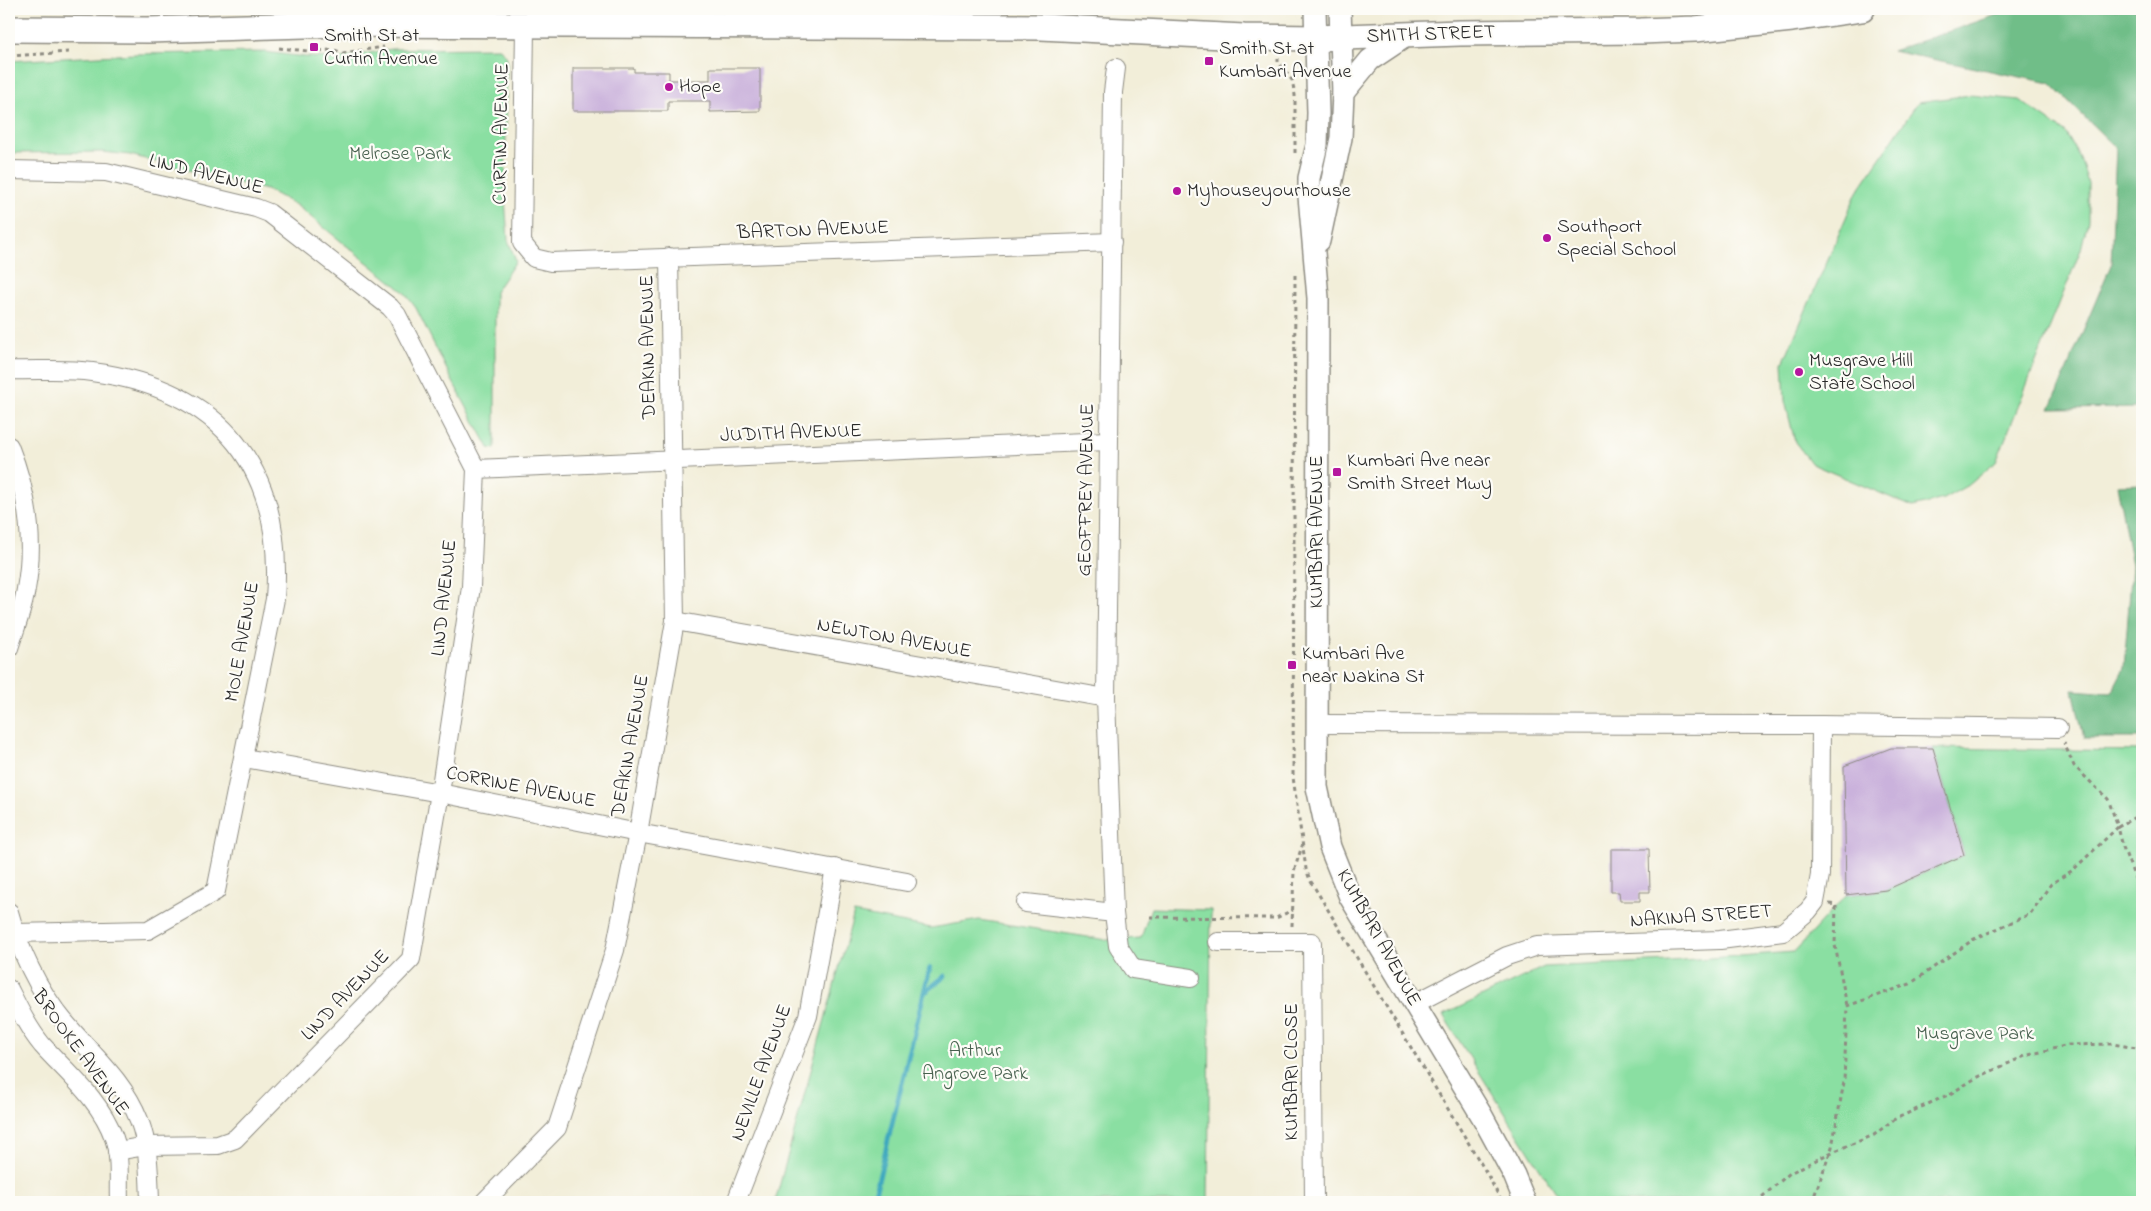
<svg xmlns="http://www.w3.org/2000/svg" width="2151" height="1211" font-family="'Indie Flower',sans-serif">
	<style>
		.green { fill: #8adfa2; stroke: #5a8566 }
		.forest { fill: #6fbe88; stroke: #4d745a }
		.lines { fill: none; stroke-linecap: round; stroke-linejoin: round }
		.stream { stroke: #3ea8be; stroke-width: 5 }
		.building { fill: #cab2dc }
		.minor-casing { stroke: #8e8c82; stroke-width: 20 }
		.major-casing { stroke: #8e8c82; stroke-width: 24 }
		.highway-casing { stroke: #8e8c82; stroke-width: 28 }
		.path { stroke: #8e8c82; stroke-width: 3; stroke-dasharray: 4 4; stroke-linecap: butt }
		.minor { stroke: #fff; stroke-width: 18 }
		.major { stroke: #fff; stroke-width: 21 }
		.highway { stroke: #fff; stroke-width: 25 }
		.poi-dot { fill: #b5179e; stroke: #fdfcf7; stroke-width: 2 }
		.labels { text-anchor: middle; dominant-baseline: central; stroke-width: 4.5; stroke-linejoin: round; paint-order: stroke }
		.street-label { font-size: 20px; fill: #2b2b2b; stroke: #fdfcf7 }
		.poi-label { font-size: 20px; fill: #2b2b2b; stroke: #fdfcf7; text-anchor: start }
		.park-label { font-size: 20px; fill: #48614f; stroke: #fdfcf7 }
	</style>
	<rect width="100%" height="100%" fill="#fdfcf7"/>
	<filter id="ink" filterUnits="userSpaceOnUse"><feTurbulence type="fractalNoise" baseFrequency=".02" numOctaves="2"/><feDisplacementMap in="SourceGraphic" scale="10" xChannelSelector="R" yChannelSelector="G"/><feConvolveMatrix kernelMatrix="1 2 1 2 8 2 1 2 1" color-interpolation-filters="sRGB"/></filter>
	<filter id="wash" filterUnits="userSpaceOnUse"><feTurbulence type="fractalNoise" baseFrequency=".0096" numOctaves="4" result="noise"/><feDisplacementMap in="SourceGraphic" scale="20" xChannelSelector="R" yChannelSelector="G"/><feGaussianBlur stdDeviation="1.12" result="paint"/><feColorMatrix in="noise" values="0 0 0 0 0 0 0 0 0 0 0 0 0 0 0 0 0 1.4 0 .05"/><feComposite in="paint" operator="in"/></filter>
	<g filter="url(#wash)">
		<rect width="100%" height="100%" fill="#f2eed9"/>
		<g class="green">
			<polygon points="499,48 507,57 505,198 508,240 516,261 495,292 495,449 489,448 453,382 416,308 404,292 296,205 270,191 130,155 103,152 9,153 9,61 135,54 265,52 305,57 340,58 392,49"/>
			<polygon points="1970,95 2019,100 2065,132 2080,158 2088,183 2088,220 2081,249 1996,462 1970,484 1943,499 1913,507 1812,464 1795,442 1785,401 1783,363 1857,192 1918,102"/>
			<polygon points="1933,748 2142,751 2142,1202 1561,1202 1443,1015 1544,967 1669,961 1794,952 1846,895 1886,890 1964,855"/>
			<polygon points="1151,908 1211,910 1208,1202 775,1202 854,913 931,928 979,920 1107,940 1141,938"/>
		</g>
		<g class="forest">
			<polygon points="2014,9 2142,9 2142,408 2050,409 2111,265 2116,148 2050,83 1892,51"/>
			<polygon points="2142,484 2142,738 2084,738 2073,690 2111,693 2124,668 2132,565 2117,485"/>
		</g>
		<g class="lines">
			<g class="stream">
				<polyline points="924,993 945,976"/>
				<polyline points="873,1202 930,968"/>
			</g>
		</g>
		<g id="blocks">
			<g class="building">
				<polygon points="573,68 634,68 634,72 669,72 669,80 710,80 710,68 760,68 760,111 710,112 710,101 668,101 668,111 573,111"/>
				<polygon points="1891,748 1933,748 1964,855 1886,890 1846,895 1844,766"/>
				<polygon points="1611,849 1649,849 1650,892 1640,892 1640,901 1620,901 1619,892 1611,892"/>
			</g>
		</g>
	</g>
	<g filter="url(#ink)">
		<use href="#blocks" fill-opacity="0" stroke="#8e8c82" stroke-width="1"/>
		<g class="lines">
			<defs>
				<g id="minor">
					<polyline points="525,26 522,243 534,258 551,262 1112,242"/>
					<polyline points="1116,68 1113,92 1106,698 1114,913 1118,946 1133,969 1191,978"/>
					<polyline points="9,170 106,172 256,208 269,213 390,307 397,315 476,469 471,587 440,793 411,959 235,1139 218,1145 146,1146 117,1151"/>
					<path d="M9,370C36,371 65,368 92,372C222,389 285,469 275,599L216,891L148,930L16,933"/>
					<path d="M9,446C27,491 35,541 26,589C23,609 15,629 9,648"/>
					<polyline points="476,469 1108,441"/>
					<polyline points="675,621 1106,698"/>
					<polyline points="1316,724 1821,725 2058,728"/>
					<polyline points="244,758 440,793 638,833 907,882"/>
					<polyline points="1026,903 1114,913"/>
					<path d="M9,912C19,949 38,990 63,1020C90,1053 123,1079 139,1120C149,1146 149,1174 150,1202"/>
					<polyline points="1218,942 1312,942 1314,1202"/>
					<path d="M9,989C19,1009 28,1028 42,1045C68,1074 100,1099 114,1138C121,1158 118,1181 119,1202"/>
					<polyline points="1414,1004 1507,956 1537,946 1720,940 1783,932 1808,911 1815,902 1820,875 1821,725"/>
					<polyline points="484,1202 557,1128 615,950 638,833 675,621 669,257"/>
					<polyline points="736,1202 808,1016 835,868"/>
				</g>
				<g id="major">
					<polyline points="1315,9 1318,113 1317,145 1309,178 1309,196 1318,298 1317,787 1330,847 1350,897 1482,1116 1514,1175 1525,1202"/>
					<polyline points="1343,93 1370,60 1409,34"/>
					<polyline points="1319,241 1341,138 1343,93 1340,9"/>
				</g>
				<polyline id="highway" points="9,29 148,30 338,24 1041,27 1244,37 1315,38 1460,33 1641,31 1695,29 1792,19 1862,9"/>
			</defs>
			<use href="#minor" class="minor-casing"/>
			<use href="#major" class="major-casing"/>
			<use href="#highway" class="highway-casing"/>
			<g class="path">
				<polyline points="279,48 308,51 334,50 343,53 384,47"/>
				<polyline points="9,56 70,52"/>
				<polyline points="1278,58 1278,62 1292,80 1295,95 1295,154"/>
				<polyline points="1295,275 1293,777 1306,869 1310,880 1486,1172 1502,1202"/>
				<polyline points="2142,813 2118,827 2123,847 2142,897"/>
				<polyline points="1829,904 1836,905 1835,945 1847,1006"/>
				<polyline points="1149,917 1276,918 1293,910"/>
				<polyline points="1292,926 1294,871 1302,846"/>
				<polyline points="1756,1202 1790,1173 1830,1153 1874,1135 1893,1120 1950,1094 1976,1078 2025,1056 2068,1045 2113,1044 2142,1049"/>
				<polyline points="1812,1202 1832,1147 1844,1082 1847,1006 1910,984 1974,939 2030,914 2051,884 2073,870 2118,827 2108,799 2074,766 2064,743"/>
			</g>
			<use href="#minor" class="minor"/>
			<use href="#major" class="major"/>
			<use href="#highway" class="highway"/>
		</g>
	</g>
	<g class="poi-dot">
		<rect x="309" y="42" width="10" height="10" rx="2.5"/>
		<rect x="1204" y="56" width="10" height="10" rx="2.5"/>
		<circle cx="669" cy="87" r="5"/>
		<circle cx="1177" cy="191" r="5"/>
		<circle cx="1547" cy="238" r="5"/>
		<circle cx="1799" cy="372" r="5"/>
		<rect x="1332" y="467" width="10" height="10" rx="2.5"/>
		<rect x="1287" y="660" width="10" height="10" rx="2.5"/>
	</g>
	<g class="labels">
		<g class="street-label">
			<text transform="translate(1431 35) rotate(-2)">SMITH STREET</text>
			<text transform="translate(502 134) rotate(-89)">CURTIN AVENUE</text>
			<text transform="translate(206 175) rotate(14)">LIND AVENUE</text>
			<text transform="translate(813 231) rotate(-2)">BARTON AVENUE</text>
			<text transform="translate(649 347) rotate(-91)">DEAKIN AVENUE</text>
			<text transform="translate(791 434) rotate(-2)">JUDITH AVENUE</text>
			<text transform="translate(1087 490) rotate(-89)">GEOFFREY AVENUE</text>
			<text transform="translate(1317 532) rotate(-90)">KUMBARI AVENUE</text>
			<text transform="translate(445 598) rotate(-84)">LIND AVENUE</text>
			<text transform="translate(894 639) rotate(10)">NEWTON AVENUE</text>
			<text transform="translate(243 642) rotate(-80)">MOLE AVENUE</text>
			<text transform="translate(631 746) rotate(-80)">DEAKIN AVENUE</text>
			<text transform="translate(521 788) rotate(11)">CORRINE AVENUE</text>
			<text transform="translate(1701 917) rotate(-4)">NAKINA STREET</text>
			<text transform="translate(1378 938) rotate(61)">KUMBARI AVENUE</text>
			<text transform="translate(346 996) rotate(-46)">LIND AVENUE</text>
			<text transform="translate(80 1053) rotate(54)">BROOKE AVENUE</text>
			<text transform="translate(1292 1072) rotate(-90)">KUMBARI CLOSE</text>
			<text transform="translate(762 1073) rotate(-70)">NEVILLE AVENUE</text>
		</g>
		<g class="poi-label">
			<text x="324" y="36">Smith St at<tspan x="324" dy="23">Curtin Avenue</tspan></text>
			<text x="1219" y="49">Smith St at<tspan x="1219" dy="23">Kumbari Avenue</tspan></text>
			<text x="679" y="87">Hope</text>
			<text x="1187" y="191">Myhouseyourhouse</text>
			<text x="1557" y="227">Southport<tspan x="1557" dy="23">Special School</tspan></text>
			<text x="1809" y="361">Musgrave Hill<tspan x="1809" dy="23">State School</tspan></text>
			<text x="1347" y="461">Kumbari Ave near<tspan x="1347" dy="23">Smith Street Mwy</tspan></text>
			<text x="1302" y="654">Kumbari Ave<tspan x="1302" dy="23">near Nakina St</tspan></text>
		</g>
		<g class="park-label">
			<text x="400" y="154">Melrose Park</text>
			<text x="1975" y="1034">Musgrave Park</text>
			<text x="975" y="1051">Arthur<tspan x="975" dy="23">Angrove Park</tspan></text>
		</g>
	</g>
	<rect width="2151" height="1211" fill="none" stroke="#fdfcf7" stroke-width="30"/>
</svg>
